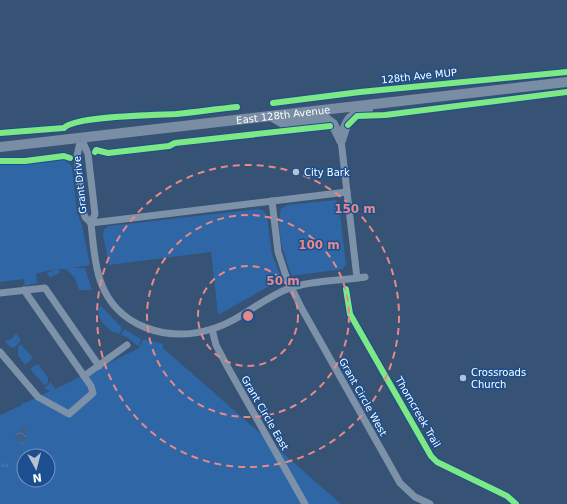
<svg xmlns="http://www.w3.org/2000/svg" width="567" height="504" font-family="'DejaVu Sans',sans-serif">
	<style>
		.grass { fill: #2f66a5; fill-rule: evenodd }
		.park { fill: url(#park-tufts) }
		.water { fill: url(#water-waves) }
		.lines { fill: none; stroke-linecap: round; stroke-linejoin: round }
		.minor { stroke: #7d92a8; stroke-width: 7 }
		.secondary { stroke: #798da4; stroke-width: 10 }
		.cycleway-casing { stroke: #1b4f8f; stroke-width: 8 }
		.cycleway { stroke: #7ce984; stroke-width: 6 }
		.ring { fill: none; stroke: #e88989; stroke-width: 2; stroke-dasharray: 7 5 }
		.poi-dot { fill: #b9c2ce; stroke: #1b4f8f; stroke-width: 1.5 }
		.labels { text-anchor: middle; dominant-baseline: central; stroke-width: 3; stroke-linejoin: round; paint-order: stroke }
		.street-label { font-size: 10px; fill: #fff; stroke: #1b4f8f }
		.poi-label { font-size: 10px; fill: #fff; stroke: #1b4f8f; text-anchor: start }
		.centre { fill: #e88989; stroke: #1b4f8f; stroke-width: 2 }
		.ring-label { font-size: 12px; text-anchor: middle; font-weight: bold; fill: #e88989; stroke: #1b4f8f; stroke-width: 3; stroke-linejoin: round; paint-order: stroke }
	</style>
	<defs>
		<pattern id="park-tufts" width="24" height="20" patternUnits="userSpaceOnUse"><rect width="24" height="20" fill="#2f66a5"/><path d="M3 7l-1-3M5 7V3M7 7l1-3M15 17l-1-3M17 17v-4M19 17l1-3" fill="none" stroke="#4e7db2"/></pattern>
		<pattern id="water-waves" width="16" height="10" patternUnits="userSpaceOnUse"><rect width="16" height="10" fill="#3b618d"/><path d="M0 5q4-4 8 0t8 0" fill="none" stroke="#58799e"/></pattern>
	</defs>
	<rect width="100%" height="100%" fill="#365274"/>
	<g class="grass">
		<polygon points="64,159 72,167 77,213 82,225 90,265 72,268 85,268 92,290 79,290 75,278 66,269 58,269 60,270 59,273 50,278 47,273 55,269 36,274 37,283 25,286 24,279 0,282 0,164 18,164"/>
		<path d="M336,200L339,205L346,265L343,269L292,276C284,256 275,230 281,209L287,205Z"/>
		<polygon points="258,209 264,211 267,217 272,254 282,279 218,315 211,252 109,265 103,235 104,229 109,226"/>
		<polygon points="101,306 122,328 120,334 111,331 103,323 99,317 98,309"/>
		<path d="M124,329L141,339L139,346C132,344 131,337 121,335Z"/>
		<polygon points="15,333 20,338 20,342 14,348 10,347 5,341 13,338"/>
		<path d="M143,339L163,344V348L341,504H0V415L22,405L23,402L25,403L50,391L44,388L51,382L55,389L139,348ZM24,456H48V480H24Z"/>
		<polygon points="21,344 33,358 25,365 18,355 18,347"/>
		<polygon points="38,364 48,378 48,383 44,385 30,369"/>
	</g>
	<polygon class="park" points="0,458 15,465 10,476 0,471"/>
	<polygon class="water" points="21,426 27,429 25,433 28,434 23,445 14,439"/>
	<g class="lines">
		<g class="minor">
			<path d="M81,138L77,156L83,211L85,217L91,223C93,242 94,262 100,280C116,327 167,343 212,329C240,321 262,298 290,288C313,280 340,281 365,277"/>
			<polyline points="81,138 88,154 95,214 91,223"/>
			<polyline points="341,140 357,278"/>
			<polyline points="272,201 278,252 287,279 302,309 400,483 415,497 430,504"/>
			<polyline points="91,223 347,192"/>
			<polyline points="0,293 45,288 99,366"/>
			<polyline points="212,329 216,345 227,366 305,504"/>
			<polyline points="0,352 38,397 69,414 93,393 91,386 24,290"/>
			<polyline points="84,376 127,345"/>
		</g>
		<g class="secondary">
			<polyline points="271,116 283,123 325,118 333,124 341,140"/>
			<path d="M341,140C348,120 345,117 368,110"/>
			<path id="s1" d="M0,147L567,82"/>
		</g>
		<defs>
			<g id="cycleway">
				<polyline points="273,103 360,92 567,72"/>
				<polyline points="348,125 357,116 385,115 567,92"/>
				<path d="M0,133L64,128C74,116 157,115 176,114C196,112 217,109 237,107"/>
				<polyline points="95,152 96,150 108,153 169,146 175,143 330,126"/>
				<polyline points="0,161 25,161 64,156 70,158"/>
				<polyline points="346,289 350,314 431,456 437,462 507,496 516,504"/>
			</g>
		</defs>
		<use href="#cycleway" class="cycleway-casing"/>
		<use href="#cycleway" class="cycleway"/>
	</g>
	<g class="ring">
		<circle cx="248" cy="316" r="50"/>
		<circle cx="248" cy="316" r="101"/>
		<circle cx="248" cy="316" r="151"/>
	</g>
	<g class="poi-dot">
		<circle cx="296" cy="172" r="4"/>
		<circle cx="463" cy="378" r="4"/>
	</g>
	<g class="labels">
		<g class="street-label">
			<text transform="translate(419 76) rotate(-6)">128th Ave MUP</text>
			<text stroke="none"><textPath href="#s1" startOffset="285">East 128th Avenue</textPath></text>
			<text transform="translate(80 185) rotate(-96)">Grant Drive</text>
			<text transform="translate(363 397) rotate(61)">Grant Circle West</text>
			<text transform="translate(418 412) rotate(60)">Thorncreek Trail</text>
			<text transform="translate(265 413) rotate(60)">Grant Circle East</text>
		</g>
		<g class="poi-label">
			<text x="304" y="172">City Bark</text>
			<text x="471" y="372">Crossroads<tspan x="471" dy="12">Church</tspan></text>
		</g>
	</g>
	<circle cx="248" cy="316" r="6" class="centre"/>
	<g class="ring-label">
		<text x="355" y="213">150 m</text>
		<text x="319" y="249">100 m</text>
		<text x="283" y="285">50 m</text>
	</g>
	<g transform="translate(36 468) rotate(173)"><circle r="19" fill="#1b4f8f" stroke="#7695bc"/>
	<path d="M0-3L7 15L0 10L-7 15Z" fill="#b9c2ce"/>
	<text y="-6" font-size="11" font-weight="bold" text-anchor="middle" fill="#ffffff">N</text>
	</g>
</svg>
